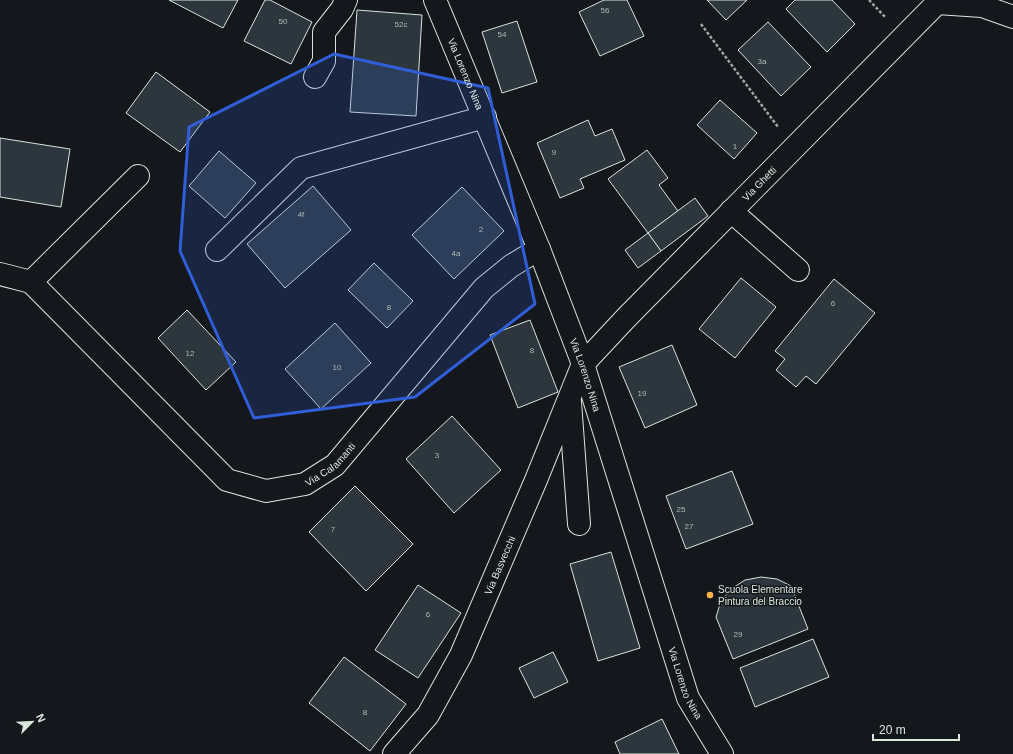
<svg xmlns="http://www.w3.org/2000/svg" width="1013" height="754" font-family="Helvetica,sans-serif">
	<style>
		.building { fill: #2c363c; stroke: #d8e6dc }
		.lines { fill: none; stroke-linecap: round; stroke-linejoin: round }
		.minor-casing { stroke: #d8e6dc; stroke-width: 24 }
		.path { stroke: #9da8a2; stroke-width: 2.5; stroke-dasharray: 3 2; stroke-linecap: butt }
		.minor { stroke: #14181c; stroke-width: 22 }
		.marked { fill: #305dd8; fill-opacity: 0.2; stroke: #305dd8; stroke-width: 3; stroke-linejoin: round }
		.poi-dot { fill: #ffb74d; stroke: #14181c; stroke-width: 1.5 }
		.labels { text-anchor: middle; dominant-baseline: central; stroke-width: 3; stroke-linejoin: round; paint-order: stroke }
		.number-label { font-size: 8px; fill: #adbab4 }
		.street-label { font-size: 10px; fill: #d8e6dc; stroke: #14181c }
		.poi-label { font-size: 10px; fill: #d8e6dc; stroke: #14181c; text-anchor: start }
	</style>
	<rect width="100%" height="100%" fill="#14181c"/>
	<g class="building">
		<polygon points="169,0 238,0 223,28"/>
		<polygon points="265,0 270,0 312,22 291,64 244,41"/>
		<polygon points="604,0 627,0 644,36 600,56 579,12"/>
		<polygon points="707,0 747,0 726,20"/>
		<polygon points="795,0 832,0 855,24 827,52 786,9"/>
		<polygon points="357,10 422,15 416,116 350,112"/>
		<polygon points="517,21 537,82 502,93 482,32"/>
		<polygon points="768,22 811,67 781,96 738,50"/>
		<polygon points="156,72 210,112 180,152 126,113"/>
		<polygon points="720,100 757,133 734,159 697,125"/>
		<polygon points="588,120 595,136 612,129 625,160 580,179 584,188 560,198 537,143"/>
		<polygon points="0,138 70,149 61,207 0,197"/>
		<polygon points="647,150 668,178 659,185 678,211 648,233 608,179"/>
		<polygon points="219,151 256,183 225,218 189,186"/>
		<polygon points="313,186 351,230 285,288 247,244"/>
		<polygon points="462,187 504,231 454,279 412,235"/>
		<polygon points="695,198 708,216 661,251 648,233"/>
		<polygon points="648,233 661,251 638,268 625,250"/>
		<polygon points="374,263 413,301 387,328 348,290"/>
		<polygon points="741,278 776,307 735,358 699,329"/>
		<polygon points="834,279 875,313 816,384 806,376 796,387 776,370 785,359 775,351"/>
		<polygon points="187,310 236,362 206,390 158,338"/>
		<polygon points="530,320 558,392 518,408 490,335"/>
		<polygon points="335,323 371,363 321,409 285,369"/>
		<polygon points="672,345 697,405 645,428 619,367"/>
		<polygon points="452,416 501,470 454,513 406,459"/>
		<polygon points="732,471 753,524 686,549 666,496"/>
		<polygon points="355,486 413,544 366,591 309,532"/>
		<polygon points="611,552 640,648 598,661 570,564"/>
		<polygon points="761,577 777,579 791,586 808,629 733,659 716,617 721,601 731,589 745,580"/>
		<polygon points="418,585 461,613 418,678 375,650"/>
		<polygon points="813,639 829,677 755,707 740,668"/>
		<polygon points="553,652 568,682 534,698 519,668"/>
		<polygon points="344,657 406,704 370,751 309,703"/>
		<polygon points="662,719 679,754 620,754 615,742"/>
	</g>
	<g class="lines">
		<defs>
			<g id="minor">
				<path id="s1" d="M435,0L539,249L583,364L688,698L722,754"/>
				<polyline points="937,3 982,6 1013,17"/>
				<polyline points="315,77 324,61 324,32 342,9 346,0"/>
				<polyline points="731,211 798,270"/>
				<polyline points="217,250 301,168 485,117"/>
				<path id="s2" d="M0,274L31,282L227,480L266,491L305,484L335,465L484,288L511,266L539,249"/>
				<polyline points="31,282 138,176"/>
				<polyline points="570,402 579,524"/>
				<path id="s3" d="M394,754L428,715L461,655L536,480L583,364L626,318L940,0"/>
			</g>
		</defs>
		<use href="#minor" class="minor-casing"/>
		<g class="path">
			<polyline points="869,0 886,18"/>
			<polyline points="701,24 778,127"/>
		</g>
		<use href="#minor" class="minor"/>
	</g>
	<path class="marked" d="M334,54L488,88L535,304L415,397L254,418L180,251L189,127Z"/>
	<circle class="poi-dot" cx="710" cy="595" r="4"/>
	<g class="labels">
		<g class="number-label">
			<text x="605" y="10">56</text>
			<text x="283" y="21">50</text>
			<text x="401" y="24">52c</text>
			<text x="502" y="34">54</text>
			<text x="762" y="61">3a</text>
			<text x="735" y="146">1</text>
			<text x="554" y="152">9</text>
			<text x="301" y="214">4f</text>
			<text x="481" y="229">2</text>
			<text x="456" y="253">4a</text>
			<text x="833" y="303">6</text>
			<text x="389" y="307">8</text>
			<text x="532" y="350">8</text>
			<text x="190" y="353">12</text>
			<text x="337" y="367">10</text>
			<text x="642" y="393">19</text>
			<text x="437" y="455">3</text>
			<text x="681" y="509">25</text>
			<text x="689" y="526">27</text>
			<text x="333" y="529">7</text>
			<text x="428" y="614">6</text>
			<text x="738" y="634">29</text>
			<text x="365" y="712">8</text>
		</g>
		<g class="street-label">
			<text stroke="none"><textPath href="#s1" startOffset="80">Via Lorenzo Nina</textPath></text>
			<text stroke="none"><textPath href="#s3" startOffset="688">Via Ghetti</textPath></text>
			<text stroke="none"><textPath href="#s1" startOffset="404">Via Lorenzo Nina</textPath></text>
			<text stroke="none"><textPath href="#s2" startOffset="423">Via Calamanti</textPath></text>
			<text stroke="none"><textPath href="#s3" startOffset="218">Via Basvecchi</textPath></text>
			<text stroke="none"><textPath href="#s1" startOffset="728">Via Lorenzo Nina</textPath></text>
		</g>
		<g class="poi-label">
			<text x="718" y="589">Scuola Elementare<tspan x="718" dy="12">Pintura del Braccio</tspan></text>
		</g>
	</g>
	<g transform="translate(32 722) rotate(66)" stroke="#14181c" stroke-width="3" paint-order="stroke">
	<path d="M0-3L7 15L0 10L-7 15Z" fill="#d8e6dc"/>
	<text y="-6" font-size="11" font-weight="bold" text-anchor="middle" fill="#d8e6dc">N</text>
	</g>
	<path d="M873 734v6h86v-6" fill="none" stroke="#d8e6dc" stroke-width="2"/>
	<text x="879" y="734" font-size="12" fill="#d8e6dc" stroke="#14181c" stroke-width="3" paint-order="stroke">20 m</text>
</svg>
